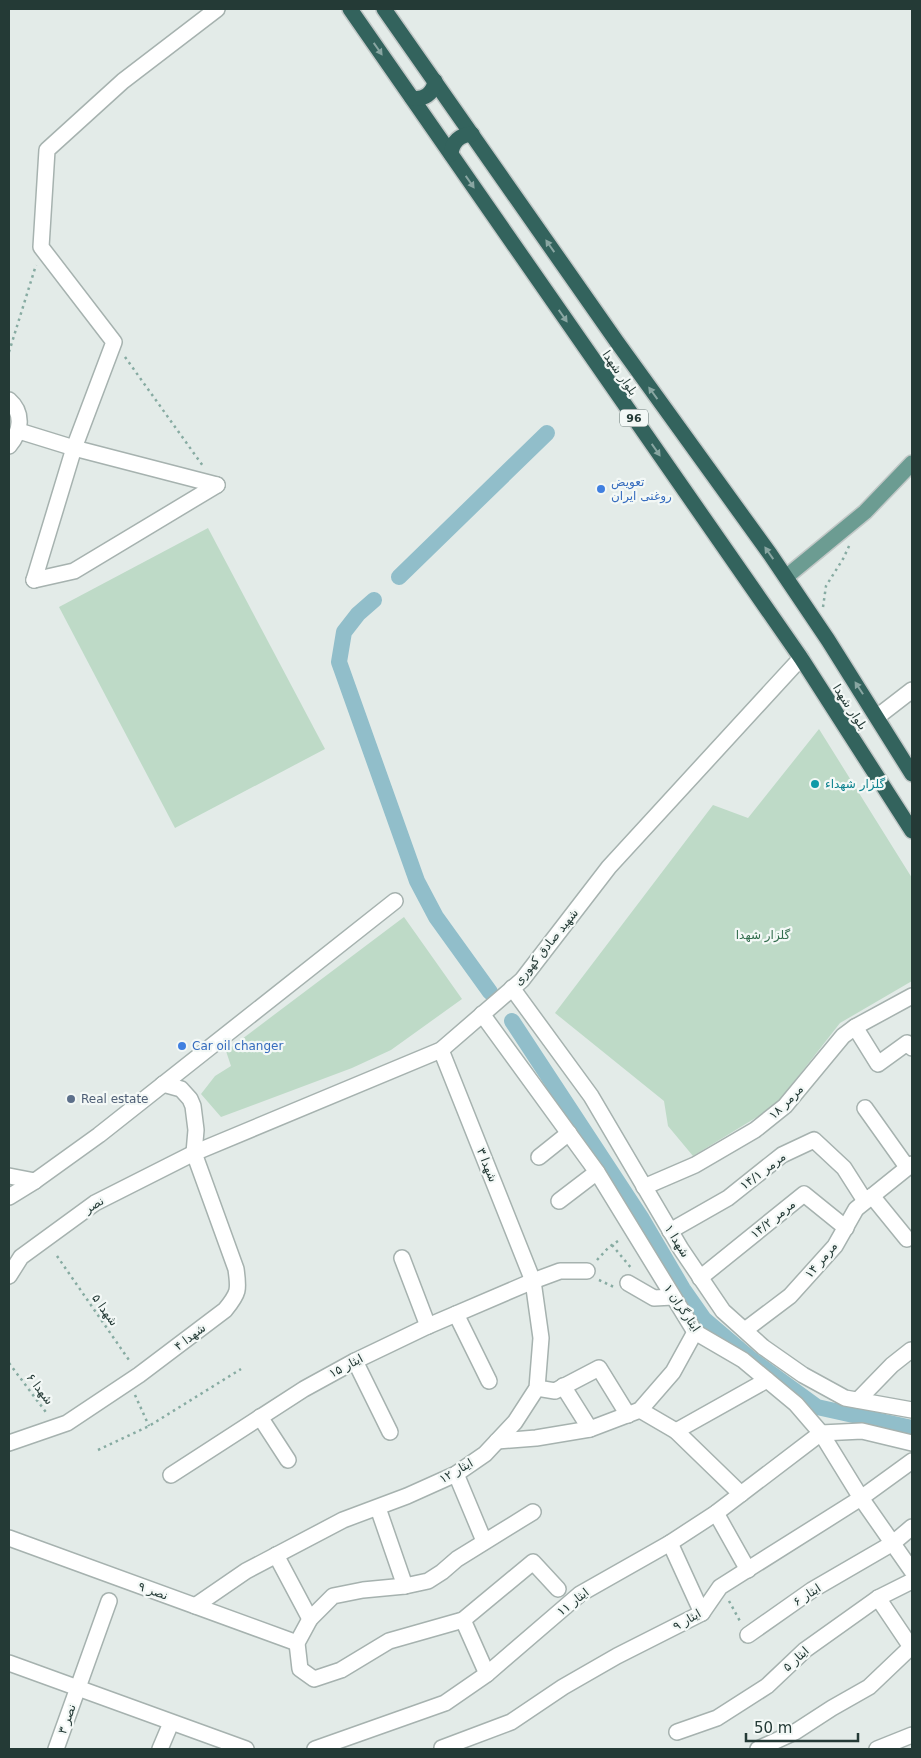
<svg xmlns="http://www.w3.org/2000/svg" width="921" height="1758" font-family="'DejaVu Sans','Noto Sans Arabic',sans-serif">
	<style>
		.green { fill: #bedac7 }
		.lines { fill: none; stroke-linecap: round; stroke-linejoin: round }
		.canal { stroke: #91beca; stroke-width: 16 }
		.minor-casing { stroke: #a6b2af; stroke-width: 18 }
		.major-casing { stroke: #c2c8c7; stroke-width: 18 }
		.highway-casing { stroke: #c2c8c7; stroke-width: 18 }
		.path { stroke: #87aba2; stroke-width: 2.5; stroke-dasharray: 2.5 4; stroke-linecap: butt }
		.minor { stroke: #fff; stroke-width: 15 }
		.major { stroke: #6c9c92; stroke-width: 15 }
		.highway { stroke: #33635d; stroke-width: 15 }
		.oneway { fill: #89a6a2 }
		.shop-dot { fill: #3f7fe0; stroke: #f3f8f6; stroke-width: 2 }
		.culture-dot { fill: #0f9aa8; stroke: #f3f8f6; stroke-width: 2 }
		.service-dot { fill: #5c6f8a; stroke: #f3f8f6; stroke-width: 2 }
		.labels { text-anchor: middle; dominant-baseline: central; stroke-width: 4.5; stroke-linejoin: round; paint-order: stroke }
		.shield { fill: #f3f8f6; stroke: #627370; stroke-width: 1 }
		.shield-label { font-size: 11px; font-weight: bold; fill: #243a36 }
		.street-label { font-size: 12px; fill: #243a36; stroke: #f3f8f6 }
		.shop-label { font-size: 12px; fill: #366cbe; stroke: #f3f8f6; text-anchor: start }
		.culture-label { font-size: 12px; fill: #0d838f; stroke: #f3f8f6; text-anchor: start }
		.park-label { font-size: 12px; fill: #336d4d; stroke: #f3f8f6 }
		.service-label { font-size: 12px; fill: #4e5e75; stroke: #f3f8f6; text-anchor: start }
	</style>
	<rect width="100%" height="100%" fill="#e3ebe8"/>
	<g class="green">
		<polygon points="208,528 325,749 175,828 59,607"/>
		<polygon points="819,729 912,878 912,981 840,1023 775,1106 693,1156 668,1126 664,1101 555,1013 713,805 748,818"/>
		<polygon points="404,917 462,999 391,1050 352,1068 221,1117 201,1094 215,1076 231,1066 226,1051"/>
	</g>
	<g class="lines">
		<g class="canal">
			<polyline points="399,577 547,433"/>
			<polyline points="374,600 358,614 344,632 339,662 417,881 436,917 490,992"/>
			<polyline points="512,1021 642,1219 683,1289 704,1319 751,1359 817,1407 912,1428"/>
		</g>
		<defs>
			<g id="minor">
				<path d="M9,400C24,413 21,432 9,446"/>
				<polyline points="19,431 74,448 217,485"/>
				<polyline points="34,580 74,448 114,342 41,247 47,150 123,81 217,9"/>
				<polyline points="34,580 74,571 217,485"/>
				<polyline points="877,717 912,690"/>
				<polyline points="512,988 591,1096 681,1249 723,1311 763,1347 803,1375 845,1398 912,1410"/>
				<polyline points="482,1014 597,1172 695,1332 743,1360 796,1404 821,1433 861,1498 912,1571"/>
				<polyline points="855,1027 878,1064 907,1043 912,1048"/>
				<polyline points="865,1108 907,1167"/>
				<polyline points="539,1157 569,1133"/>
				<polyline points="9,1176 35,1181"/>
				<polyline points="644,1187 695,1165 755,1130 785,1106 843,1036 855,1027 912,996"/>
				<polyline points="872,1196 907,1239"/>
				<polyline points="9,1197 35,1181 99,1135 395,901"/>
				<polyline points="559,1201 597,1172"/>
				<polyline points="670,1231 728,1198 782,1155 814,1140 844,1168 865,1201"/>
				<polyline points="402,1258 428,1326"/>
				<polyline points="9,1276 21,1257 95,1203 194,1153 441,1050 522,980 609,867 801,658"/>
				<polyline points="700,1278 804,1194 846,1228"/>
				<polyline points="628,1283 654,1298 673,1297"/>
				<polyline points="456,1314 489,1381"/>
				<polyline points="745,1330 790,1296 835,1246 856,1209 912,1164"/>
				<polyline points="355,1361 390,1432"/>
				<polyline points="563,1386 590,1429"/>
				<polyline points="537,1388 555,1391 599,1368 628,1415"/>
				<polyline points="858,1400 892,1365 911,1350 912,1351"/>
				<polyline points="640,1410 676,1431 741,1494"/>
				<polyline points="260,1417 288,1460"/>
				<polyline points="676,1431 767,1380"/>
				<polyline points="497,1441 536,1438 590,1429 640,1410 673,1372 695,1332"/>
				<path d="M9,1443L67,1423L139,1375L225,1310C239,1293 239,1290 236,1269L194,1153L196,1130L193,1106L190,1099L181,1089L163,1084"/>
				<polyline points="456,1474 484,1541"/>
				<polyline points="171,1475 304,1389 355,1361 428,1326 533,1281 560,1271 587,1271"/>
				<polyline points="378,1508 405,1586"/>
				<polyline points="533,1512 457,1559 442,1572 428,1581 405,1586 363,1590 333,1596 310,1619 297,1643 300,1669 314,1679 341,1670 389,1641 463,1620 533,1562 558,1589"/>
				<polyline points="716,1513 748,1570"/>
				<polyline points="9,1538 297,1643"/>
				<polyline points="670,1543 702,1613"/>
				<polyline points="276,1555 310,1619"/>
				<polyline points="195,1606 246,1571 343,1520 407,1496 456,1474 485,1454 515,1422 537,1388 541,1338 533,1281 441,1050"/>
				<polyline points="463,1620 487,1674"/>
				<polyline points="748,1635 812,1590 893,1543 912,1527"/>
				<polyline points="9,1663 246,1749"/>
				<polyline points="677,1732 717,1718 767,1686 805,1650 878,1598 912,1581"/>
				<polyline points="56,1749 109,1601"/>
				<polyline points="160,1749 171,1723"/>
				<polyline points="315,1749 445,1703 487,1674 580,1594 670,1543 716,1513 821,1433 862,1431 912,1443"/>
				<polyline points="442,1749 442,1748 511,1722 563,1687 617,1656 702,1613 720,1587 861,1498 912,1461"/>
				<polyline points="758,1749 795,1732 832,1708 869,1687 911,1647 878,1598"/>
				<polyline points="877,1749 912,1735"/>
			</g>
			<polyline id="major" points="786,577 865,512 912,463"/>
			<g id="highway">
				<polyline points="350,9 801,658 912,831"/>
				<polyline points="384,9 617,342 770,554 828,640 912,774"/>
				<path d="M412,98C424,100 433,94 435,81"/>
				<path d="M451,154C452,141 460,135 472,134"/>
			</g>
		</defs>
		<use href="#minor" class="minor-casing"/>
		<use href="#major" class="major-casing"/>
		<use href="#highway" class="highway-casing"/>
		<g class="path">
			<polyline points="9,352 36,265"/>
			<polyline points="125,357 203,466"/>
			<polyline points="823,607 826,586 843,559 850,544"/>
			<polyline points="612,1245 632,1269"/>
			<polyline points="57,1256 131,1363"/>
			<polyline points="597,1260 609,1247 621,1239"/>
			<polyline points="599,1280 614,1287"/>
			<polyline points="9,1363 48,1415"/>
			<polyline points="135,1395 149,1426"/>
			<polyline points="98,1450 149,1426 241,1369"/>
			<polyline points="729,1601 741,1623"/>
		</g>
		<use href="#minor" class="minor"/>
		<use href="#major" class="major"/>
		<use href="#highway" class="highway"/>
	</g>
	<defs><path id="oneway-solid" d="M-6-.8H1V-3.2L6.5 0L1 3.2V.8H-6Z" transform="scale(1.25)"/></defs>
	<g class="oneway">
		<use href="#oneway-solid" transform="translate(378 49) rotate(55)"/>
		<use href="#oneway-solid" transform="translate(470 182) rotate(55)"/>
		<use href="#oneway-solid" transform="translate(550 246) rotate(-125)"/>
		<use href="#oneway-solid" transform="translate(563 316) rotate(55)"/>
		<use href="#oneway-solid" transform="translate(653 393) rotate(-126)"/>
		<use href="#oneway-solid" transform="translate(656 450) rotate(55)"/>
		<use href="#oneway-solid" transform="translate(769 553) rotate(-125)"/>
		<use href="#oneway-solid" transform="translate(859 688) rotate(-123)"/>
	</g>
	<g class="shop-dot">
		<circle cx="601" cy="489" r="5"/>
		<circle cx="182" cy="1046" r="5"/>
	</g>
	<circle class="culture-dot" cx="815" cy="784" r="5"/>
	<circle class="service-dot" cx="71" cy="1099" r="5"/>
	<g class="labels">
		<rect class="shield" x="620" y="409.5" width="28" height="17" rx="4"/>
		<g class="shield-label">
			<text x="634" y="418">96</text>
		</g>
		<g class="street-label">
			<text transform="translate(620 373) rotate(55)">بلوار شهدا</text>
			<text transform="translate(850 707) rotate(57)">بلوار شهدا</text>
			<text transform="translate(546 947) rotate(-51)">شهید صادق کهوری</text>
			<text transform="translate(786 1102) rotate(-45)">مرمر ۱۸</text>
			<text transform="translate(487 1165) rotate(68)">شهدا ۳</text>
			<text transform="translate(763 1171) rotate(-37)">مرمر ۱۴/۱</text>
			<text transform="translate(94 1205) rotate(-32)">نصر</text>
			<text transform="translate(773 1219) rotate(-39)">مرمر ۱۴/۲</text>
			<text transform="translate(677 1241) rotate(58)">شهدا ۱</text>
			<text transform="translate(821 1260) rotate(-50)">مرمر ۱۴</text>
			<text transform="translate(682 1308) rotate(56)">ایثارگران ۱</text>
			<text transform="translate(105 1310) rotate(55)">شهدا ۵</text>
			<text transform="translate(190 1337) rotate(-37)">شهدا ۴</text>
			<text transform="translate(346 1366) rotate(-28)">ایثار ۱۵</text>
			<text transform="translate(40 1389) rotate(53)">شهدا ۶</text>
			<text transform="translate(456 1471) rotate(-30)">ایثار ۱۲</text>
			<text transform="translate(153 1591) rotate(20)">نصر ۹</text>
			<text transform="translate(807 1595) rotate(-33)">ایثار ۶</text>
			<text transform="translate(573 1602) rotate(-38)">ایثار ۱۱</text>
			<text transform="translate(687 1620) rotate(-30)">ایثار ۹</text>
			<text transform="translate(796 1659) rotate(-42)">ایثار ۵</text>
			<text transform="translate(67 1719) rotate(-70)">نصر ۳</text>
		</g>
		<g class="shop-label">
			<text x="611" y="482">تعویض<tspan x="611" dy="14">روغنی ایران</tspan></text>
			<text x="192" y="1046">Car oil changer</text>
		</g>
		<g class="culture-label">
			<text x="825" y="784">گلزار شهداء</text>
		</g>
		<g class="park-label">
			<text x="763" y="935">گلزار شهدا</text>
		</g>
		<g class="service-label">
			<text x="81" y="1099">Real estate</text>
		</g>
	</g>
	<rect width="921" height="1758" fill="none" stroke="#243a36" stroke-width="20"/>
	<path d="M746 1733v8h112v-8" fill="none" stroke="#243a36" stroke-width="2.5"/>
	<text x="754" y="1733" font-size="15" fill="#243a36" stroke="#f3f8f6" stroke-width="4" paint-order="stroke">50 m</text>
</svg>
